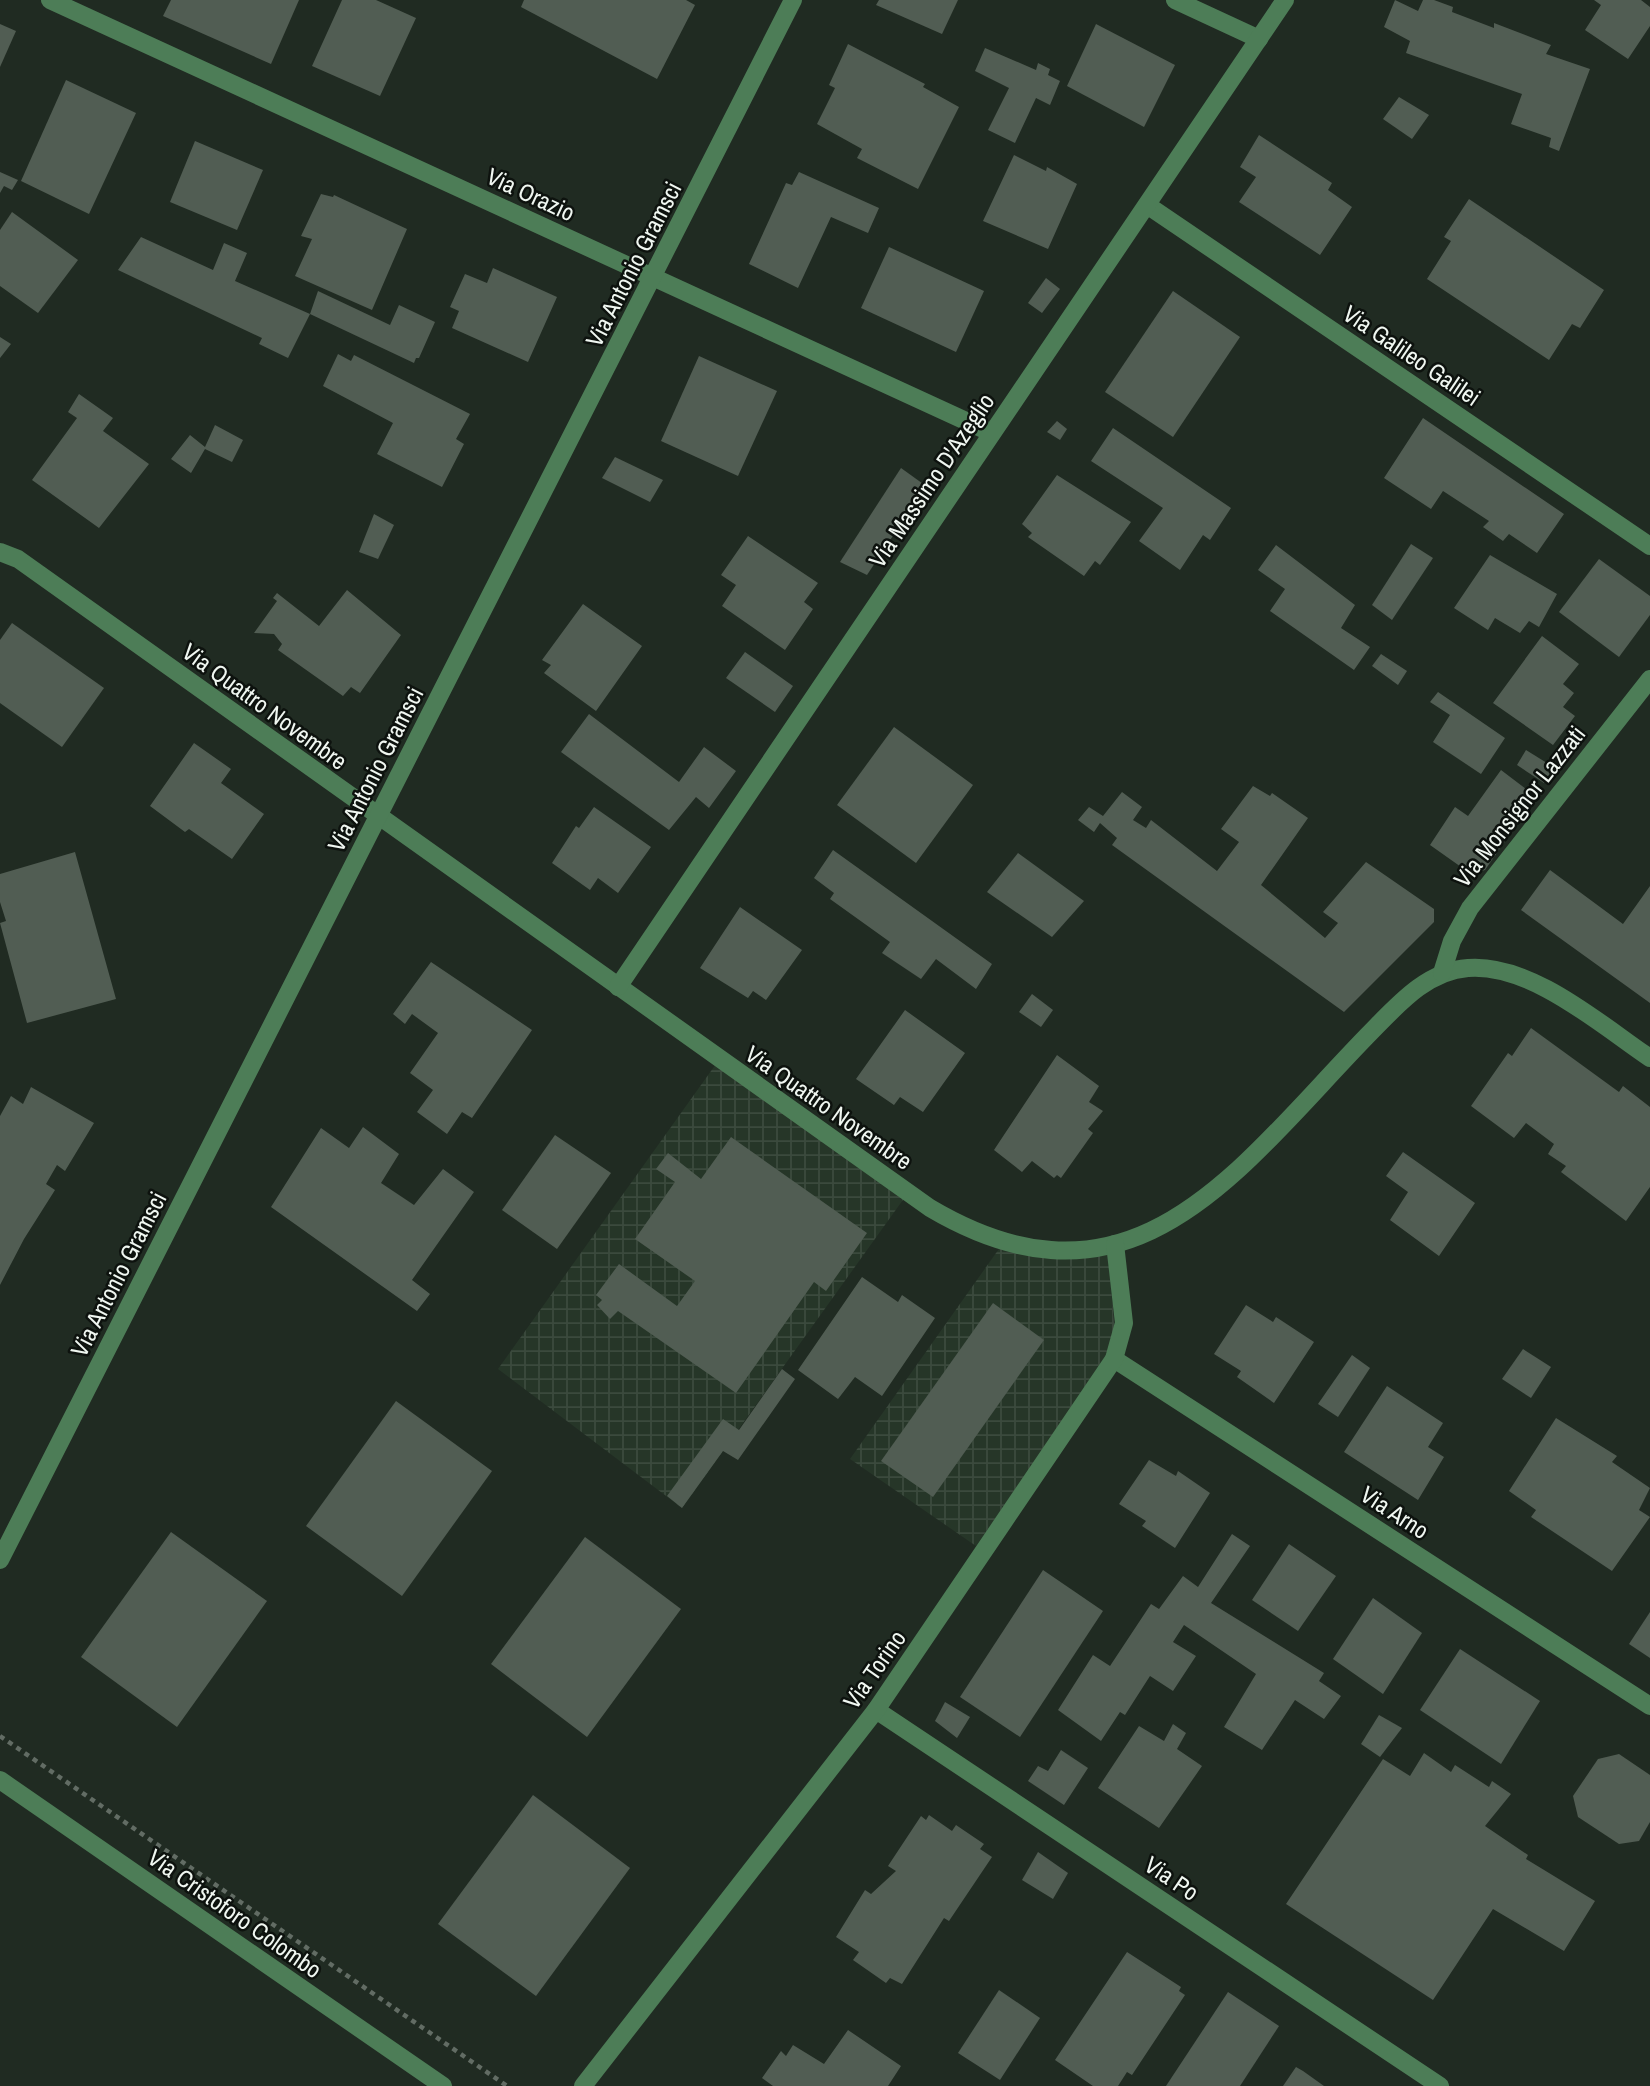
<svg xmlns="http://www.w3.org/2000/svg" width="1650" height="2086" font-family="'Archivo Narrow',sans-serif">
	<style>
		.industrial { fill: url(#industrial-grid) }
		.building { fill: #515d53 }
		.lines { fill: none; stroke-linecap: round; stroke-linejoin: round }
		.path { stroke: #626c64; stroke-width: 4.5; stroke-dasharray: 5 5; stroke-linecap: butt }
		.minor { stroke: #4d7d57; stroke-width: 18 }
		.labels { text-anchor: middle; dominant-baseline: central; stroke-width: 5; stroke-linejoin: round; paint-order: stroke }
		.street-label { font-size: 24px; fill: #f0f7f1; stroke: #0d120e }
	</style>
	<defs>
		<pattern id="industrial-grid" width="8" height="8" patternUnits="userSpaceOnUse" patternTransform="scale(1.75)"><rect width="8" height="8" fill="#263628"/><path d="M0 4h8M4 0v8" fill="none" stroke="#3b4a3d"/></pattern>
	</defs>
	<rect width="100%" height="100%" fill="#202b22"/>
	<g class="industrial">
		<polygon points="716,1064 905,1197 682,1508 498,1369"/>
		<polygon points="1001,1246 1108,1251 1115,1335 1109,1355 976,1546 850,1459"/>
	</g>
	<g class="building">
		<polygon points="171,0 299,0 271,64 163,16"/>
		<polygon points="342,0 376,0 416,18 380,96 312,66"/>
		<polygon points="524,0 686,0 695,5 657,79 521,7"/>
		<polygon points="879,0 958,0 942,34 876,5"/>
		<polygon points="1395,0 1418,11 1423,0 1434,0 1453,7 1452,12 1494,28 1494,23 1551,45 1546,54 1590,69 1559,151 1549,147 1551,138 1511,124 1522,94 1406,53 1410,41 1384,27"/>
		<polygon points="1594,0 1641,0 1650,7 1650,26 1628,59 1585,30 1601,5"/>
		<polygon points="0,24 16,31 0,67"/>
		<polygon points="1096,24 1175,65 1144,127 1067,86"/>
		<polygon points="848,44 925,84 923,87 959,107 918,189 857,158 862,149 817,124 835,88 829,85"/>
		<polygon points="985,48 1036,70 1038,63 1050,69 1048,75 1060,81 1050,105 1036,98 1015,143 988,130 1009,88 975,71"/>
		<polygon points="66,80 136,113 89,214 21,181"/>
		<polygon points="1399,97 1429,115 1412,139 1383,119"/>
		<polygon points="1259,135 1332,183 1328,190 1352,207 1320,255 1239,202 1256,177 1240,167"/>
		<polygon points="195,141 263,170 237,230 170,202"/>
		<polygon points="1014,155 1046,171 1047,167 1077,184 1048,249 983,221"/>
		<polygon points="0,172 18,180 12,190 4,186 0,193"/>
		<polygon points="799,172 879,208 868,233 831,217 798,288 749,264 786,183 792,185"/>
		<polygon points="321,194 333,197 334,195 407,229 372,310 295,276 312,239 301,236"/>
		<polygon points="1469,199 1604,290 1580,328 1572,324 1549,360 1427,279 1451,241 1444,237"/>
		<polygon points="12,212 78,260 38,313 0,286 0,230"/>
		<polygon points="141,237 213,270 224,243 247,253 235,281 310,314 288,358 259,344 262,338 118,270"/>
		<polygon points="889,247 984,291 956,352 861,308"/>
		<polygon points="493,268 557,297 528,362 452,328 459,311 450,307 465,274 487,283"/>
		<polygon points="1046,278 1060,289 1042,313 1028,303"/>
		<polygon points="318,291 390,325 399,305 435,322 419,358 416,358 414,363 310,314"/>
		<polygon points="1173,291 1240,337 1173,437 1105,392"/>
		<polygon points="0,337 11,344 0,358"/>
		<polygon points="338,354 351,361 354,355 470,414 456,439 464,444 442,487 377,454 393,423 323,386"/>
		<polygon points="699,356 777,391 738,476 661,441"/>
		<polygon points="79,394 113,418 103,431 149,464 99,528 32,480 77,418 68,412"/>
		<polygon points="1423,418 1564,514 1537,553 1509,534 1503,541 1483,527 1489,521 1443,491 1431,509 1384,478"/>
		<polygon points="1057,421 1067,429 1060,440 1047,432"/>
		<polygon points="215,425 243,440 232,462 205,449 191,473 171,459 190,435 205,447"/>
		<polygon points="1113,428 1231,508 1210,540 1203,535 1180,570 1139,541 1163,508 1091,461"/>
		<polygon points="615,457 663,480 650,502 602,478"/>
		<polygon points="901,468 926,486 867,575 840,562"/>
		<polygon points="1057,475 1131,522 1100,565 1095,561 1084,576 1028,537 1032,533 1022,524"/>
		<polygon points="374,514 394,525 378,559 359,552"/>
		<polygon points="748,536 818,583 804,602 813,609 785,650 722,606 736,585 721,575"/>
		<polygon points="1411,544 1433,558 1392,620 1372,605"/>
		<polygon points="1276,545 1355,605 1341,628 1370,647 1354,670 1270,611 1285,589 1258,570"/>
		<polygon points="1490,555 1557,594 1539,627 1529,621 1520,633 1495,618 1488,630 1454,608"/>
		<polygon points="1599,559 1650,596 1650,615 1619,657 1559,612"/>
		<polygon points="347,590 401,635 360,693 351,687 343,696 278,650 282,644 274,634 254,633 277,601 273,598 277,593 319,626"/>
		<polygon points="583,604 642,646 596,711 544,673 551,665 542,660"/>
		<polygon points="12,623 104,688 62,747 0,703 0,640"/>
		<polygon points="1542,636 1579,664 1563,684 1574,693 1563,707 1575,716 1553,745 1493,703"/>
		<polygon points="745,652 793,686 775,712 726,678"/>
		<polygon points="1381,654 1407,671 1398,685 1372,666"/>
		<polygon points="1438,692 1505,738 1481,774 1433,742 1450,715 1430,702"/>
		<polygon points="589,714 679,782 704,747 736,771 709,808 696,797 669,830 561,752"/>
		<polygon points="894,727 973,785 916,863 837,805"/>
		<polygon points="194,743 231,769 221,783 264,814 232,859 189,829 185,832 150,806"/>
		<polygon points="1526,750 1555,768 1544,783 1517,765"/>
		<polygon points="1501,770 1530,792 1503,830 1510,834 1485,870 1471,874 1430,845 1455,807 1468,816"/>
		<polygon points="1253,786 1270,796 1272,793 1308,818 1261,885 1325,938 1338,923 1323,912 1366,862 1434,909 1434,922 1344,1012 1112,845 1117,838 1100,823 1094,832 1078,820 1089,807 1103,816 1122,792 1142,807 1133,820 1146,828 1151,820 1217,871 1239,842 1221,829"/>
		<polygon points="594,807 651,847 618,893 598,878 590,890 552,863 576,826 579,828"/>
		<polygon points="833,850 992,964 976,989 936,959 921,979 882,953 890,942 830,899 834,893 814,878"/>
		<polygon points="75,852 116,999 27,1023 0,923 6,921 0,902 0,874"/>
		<polygon points="1018,853 1084,901 1052,937 987,892"/>
		<polygon points="1550,870 1623,924 1650,886 1650,1003 1521,910"/>
		<polygon points="740,907 802,950 766,1000 753,991 748,998 700,968"/>
		<polygon points="431,962 532,1030 472,1118 462,1112 447,1134 417,1112 433,1090 410,1073 438,1033 412,1014 405,1024 393,1014"/>
		<polygon points="1032,994 1053,1010 1041,1027 1019,1012"/>
		<polygon points="905,1010 965,1053 923,1112 900,1097 894,1105 856,1079"/>
		<polygon points="1531,1028 1619,1092 1623,1086 1650,1107 1650,1187 1626,1221 1561,1172 1566,1166 1548,1154 1554,1144 1526,1123 1514,1138 1471,1106 1508,1053 1512,1056"/>
		<polygon points="1057,1055 1099,1086 1089,1102 1103,1111 1088,1129 1093,1133 1061,1178 1057,1175 1054,1178 1032,1161 1022,1172 994,1150"/>
		<polygon points="31,1087 94,1123 65,1171 57,1165 46,1184 55,1190 24,1239 0,1285 0,1116 11,1096 23,1104"/>
		<polygon points="363,1127 399,1154 381,1183 414,1205 443,1169 474,1192 412,1280 430,1294 417,1311 271,1207 321,1128 349,1148"/>
		<polygon points="555,1135 611,1173 557,1249 502,1210"/>
		<polygon points="731,1137 867,1233 826,1291 814,1282 736,1393 618,1311 610,1319 597,1305 602,1300 596,1295 619,1264 677,1306 695,1281 635,1239 675,1182 656,1169 668,1153 701,1179"/>
		<polygon points="1403,1152 1475,1203 1439,1256 1390,1220 1408,1192 1386,1176"/>
		<polygon points="862,1277 898,1302 902,1295 935,1318 882,1396 855,1377 838,1399 798,1370"/>
		<polygon points="993,1303 1044,1340 933,1497 881,1461"/>
		<polygon points="1246,1305 1273,1322 1276,1317 1314,1342 1274,1403 1237,1377 1241,1371 1214,1354"/>
		<polygon points="1523,1349 1551,1367 1531,1398 1502,1379"/>
		<polygon points="1352,1355 1370,1368 1338,1417 1318,1404"/>
		<polygon points="782,1369 795,1379 738,1460 723,1451 682,1508 667,1496 723,1419 739,1430"/>
		<polygon points="1387,1386 1443,1423 1428,1447 1444,1457 1418,1500 1344,1452"/>
		<polygon points="396,1401 492,1471 402,1596 306,1526"/>
		<polygon points="1556,1418 1617,1456 1612,1462 1650,1488 1639,1510 1650,1517 1612,1571 1531,1517 1536,1510 1509,1491"/>
		<polygon points="1149,1460 1176,1476 1178,1471 1210,1493 1175,1548 1142,1526 1146,1521 1119,1504"/>
		<polygon points="171,1532 267,1601 177,1727 81,1657"/>
		<polygon points="1232,1534 1250,1546 1211,1603 1324,1673 1319,1681 1341,1696 1324,1719 1295,1700 1262,1750 1224,1727 1256,1674 1184,1625 1173,1642 1196,1656 1173,1691 1150,1676 1125,1715 1120,1712 1101,1741 1058,1710 1093,1655 1110,1666 1151,1604 1159,1609 1183,1576 1198,1587"/>
		<polygon points="585,1537 681,1609 587,1737 491,1664"/>
		<polygon points="1289,1544 1336,1576 1298,1631 1252,1600"/>
		<polygon points="1043,1570 1103,1611 1020,1737 960,1697"/>
		<polygon points="1373,1598 1422,1633 1383,1694 1333,1659"/>
		<polygon points="1650,1612 1650,1658 1629,1644"/>
		<polygon points="1460,1649 1540,1701 1501,1764 1420,1710"/>
		<polygon points="945,1702 970,1717 957,1738 935,1721"/>
		<polygon points="1379,1715 1402,1728 1380,1757 1361,1744"/>
		<polygon points="1173,1724 1186,1733 1177,1749 1202,1766 1159,1828 1098,1788 1139,1726 1164,1741"/>
		<polygon points="1061,1750 1088,1768 1064,1805 1028,1781 1038,1766 1048,1771"/>
		<polygon points="1424,1753 1451,1772 1455,1765 1489,1787 1492,1781 1511,1794 1485,1826 1528,1855 1526,1859 1595,1901 1564,1951 1493,1909 1433,2000 1286,1904 1383,1759 1410,1776"/>
		<polygon points="1619,1754 1650,1775 1650,1822 1639,1841 1619,1844 1578,1817 1573,1796 1598,1759"/>
		<polygon points="533,1795 630,1868 536,1996 438,1924"/>
		<polygon points="929,1815 952,1831 956,1825 984,1844 980,1849 992,1857 949,1921 944,1918 902,1984 890,1978 886,1983 853,1960 859,1952 836,1937 865,1890 871,1894 896,1871 888,1866 921,1816 926,1820"/>
		<polygon points="1038,1852 1068,1873 1053,1899 1022,1880"/>
		<polygon points="1127,1952 1181,1987 1179,1991 1185,1995 1132,2075 1127,2072 1118,2086 1093,2086 1055,2060"/>
		<polygon points="999,1990 1040,2018 1000,2080 958,2053"/>
		<polygon points="1228,1992 1279,2026 1240,2086 1166,2086"/>
		<polygon points="848,2030 901,2066 888,2086 773,2086 762,2078 781,2051 786,2056 793,2045 824,2064"/>
		<polygon points="1296,2067 1303,2071 1324,2086 1283,2086"/>
	</g>
	<g class="lines">
		<polyline class="path" points="0,1736 507,2086"/>
		<g class="minor">
			<polyline points="50,0 992,433"/>
			<polyline points="1175,0 1259,39"/>
			<polyline points="1147,205 1650,546"/>
			<path d="M0,552L18,559L930,1208C1133,1328 1237,1170 1366,1037C1395,1008 1425,971 1468,968C1531,963 1601,1025 1650,1058"/>
			<polyline points="1442,973 1452,941 1470,908 1650,679"/>
			<polyline points="618,987 1285,0"/>
			<polyline points="1114,1359 1650,1706"/>
			<polyline points="0,1560 793,0"/>
			<polyline points="876,1710 1440,2086"/>
			<polyline points="0,1780 443,2086"/>
			<polyline points="583,2086 876,1710 1114,1359 1124,1323 1115,1244"/>
		</g>
	</g>
	<g class="labels">
		<g class="street-label">
			<text transform="translate(531 194) rotate(25)">Via Orazio</text>
			<text transform="translate(633 264) rotate(-63)">Via Antonio Gramsci</text>
			<text transform="translate(1412 355) rotate(34)">Via Galileo Galilei</text>
			<text transform="translate(931 480) rotate(-56)">Via Massimo D'Azeglio</text>
			<text transform="translate(265 706) rotate(36)">Via Quattro Novembre</text>
			<text transform="translate(375 769) rotate(-63)">Via Antonio Gramsci</text>
			<text transform="translate(1519 806) rotate(-52)">Via Monsignor Lazzati</text>
			<text transform="translate(829 1107) rotate(35)">Via Quattro Novembre</text>
			<text transform="translate(118 1274) rotate(-63)">Via Antonio Gramsci</text>
			<text transform="translate(1395 1512) rotate(33)">Via Arno</text>
			<text transform="translate(874 1669) rotate(-55)">Via Torino</text>
			<text transform="translate(1172 1878) rotate(34)">Via Po</text>
			<text transform="translate(235 1913) rotate(35)">Via Cristoforo Colombo</text>
		</g>
	</g>
</svg>
